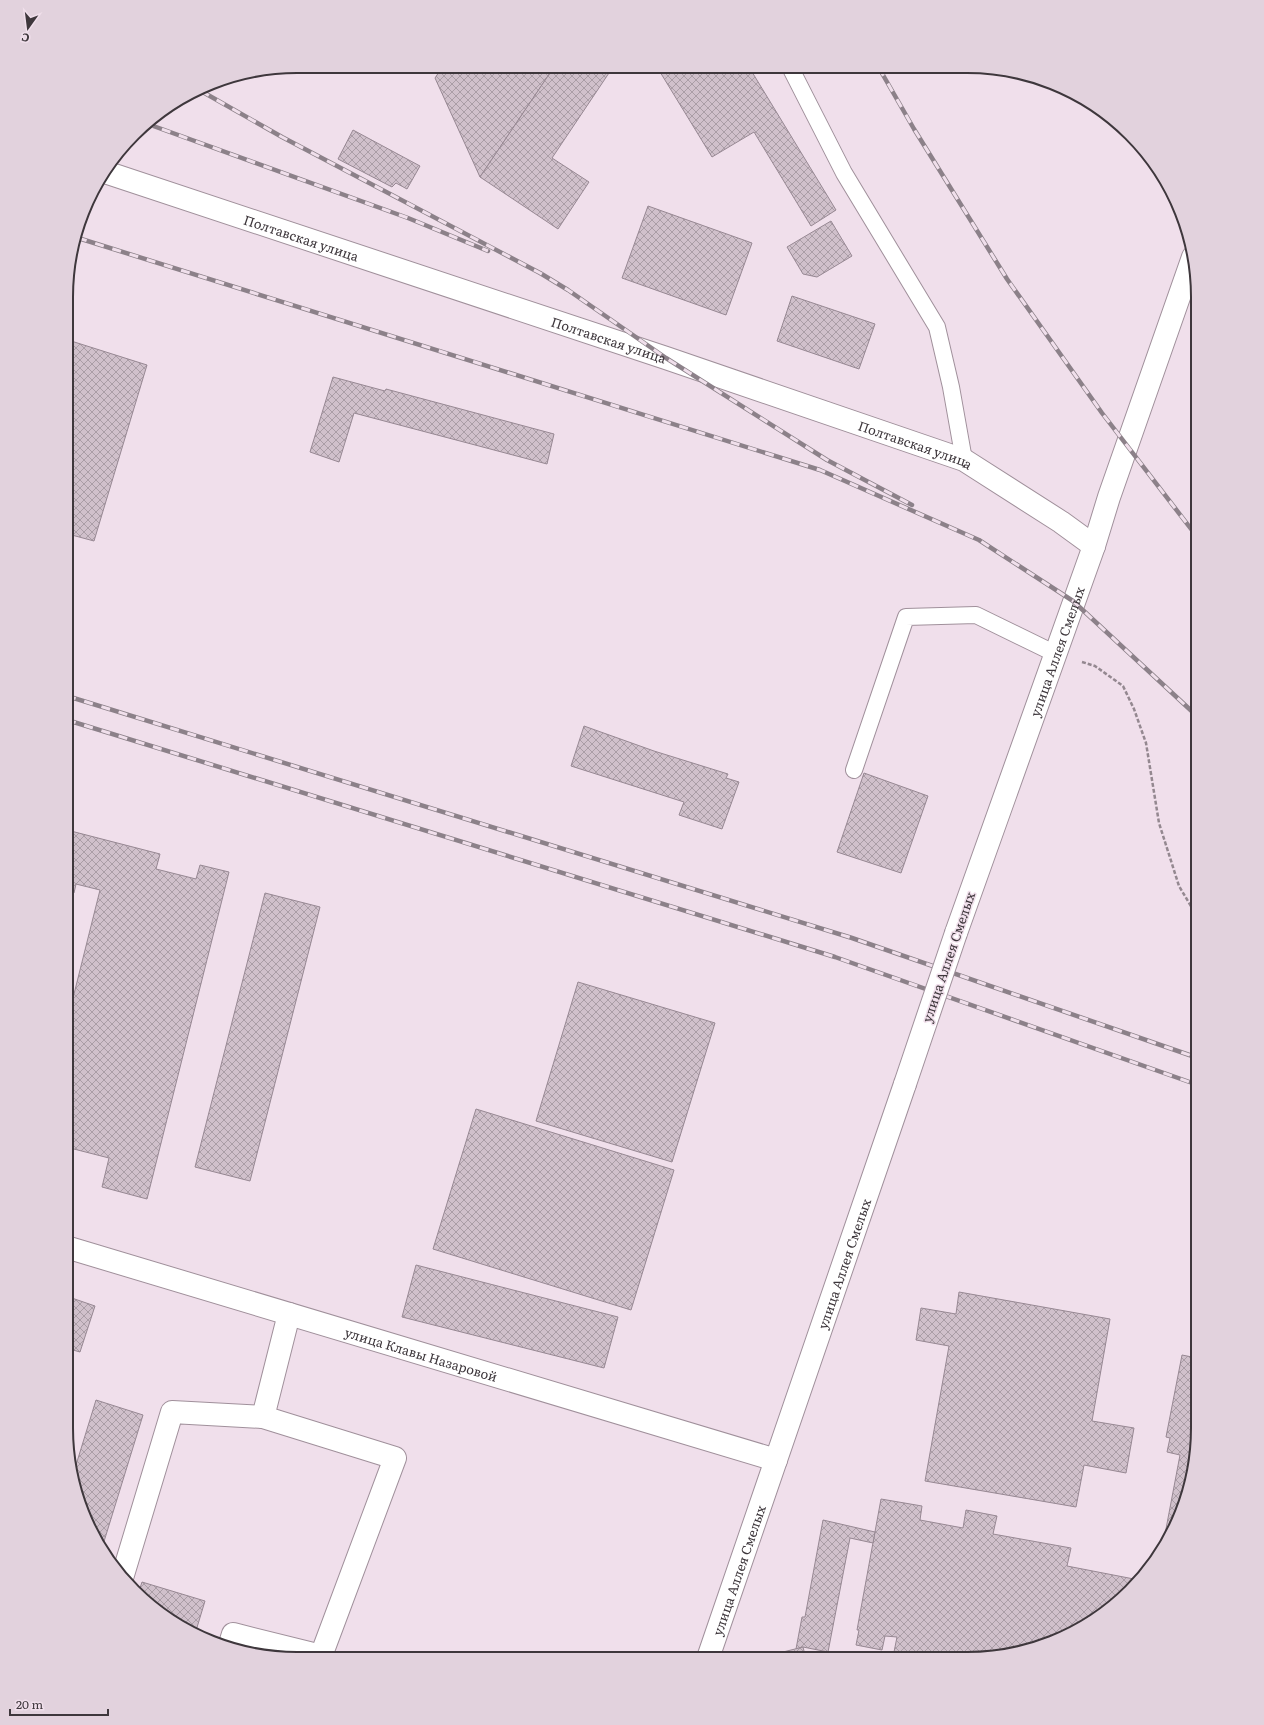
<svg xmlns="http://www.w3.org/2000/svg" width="1264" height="1725" font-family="Literata,serif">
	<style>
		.building { fill: url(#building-cross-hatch); stroke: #978893 }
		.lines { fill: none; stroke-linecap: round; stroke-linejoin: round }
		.service-casing { stroke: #a0909b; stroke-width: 18 }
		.minor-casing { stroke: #a0909b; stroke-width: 24 }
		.secondary-casing { stroke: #a0909b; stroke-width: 24 }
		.path { stroke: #948890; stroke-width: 2.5; stroke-dasharray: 4 2; stroke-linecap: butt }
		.service { stroke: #fff; stroke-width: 16 }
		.minor { stroke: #fff; stroke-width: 22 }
		.secondary { stroke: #fff; stroke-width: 22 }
		.rail-casing { stroke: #8c8189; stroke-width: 4.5 }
		.rail { stroke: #f0dfeb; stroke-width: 3; stroke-dasharray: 9; stroke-linecap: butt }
		.secondary-bridge-casing { stroke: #a0909b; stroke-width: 24; stroke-linecap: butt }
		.secondary-bridge { stroke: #fff; stroke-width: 22 }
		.labels { text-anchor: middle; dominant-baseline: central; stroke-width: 3; stroke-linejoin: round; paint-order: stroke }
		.street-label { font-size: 13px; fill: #3e373c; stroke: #f0dfeb }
		.rim { fill: none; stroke: #3e373c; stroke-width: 2 }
	</style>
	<defs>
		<pattern id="building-cross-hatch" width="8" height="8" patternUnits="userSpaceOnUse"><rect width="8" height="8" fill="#d0c0cb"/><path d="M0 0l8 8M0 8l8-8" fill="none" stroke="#aa9da6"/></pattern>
	</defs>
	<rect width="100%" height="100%" fill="#f0dfeb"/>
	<g class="building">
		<polygon points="443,66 554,67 480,177 435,78"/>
		<polygon points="554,67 613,67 552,158 589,182 558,229 480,177"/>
		<polygon points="657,67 749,67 836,210 811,226 754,132 712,157"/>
		<polygon points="353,130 420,166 407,189 396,183 392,187 338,159"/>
		<polygon points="648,206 752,243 726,315 622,278"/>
		<polygon points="831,221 852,256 817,277 803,274 787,247"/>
		<polygon points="792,296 875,324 859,369 777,341"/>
		<polygon points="68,340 147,365 94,541 68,534"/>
		<polygon points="333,377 385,391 386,389 554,434 547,464 354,413 339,462 310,452"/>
		<polygon points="584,726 654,751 728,774 726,778 739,782 722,829 679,815 684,802 571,766"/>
		<polygon points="864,773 928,796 901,873 837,852"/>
		<polygon points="67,830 160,854 156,869 196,879 200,865 229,872 147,1199 102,1187 109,1158 66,1147 67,1022 100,890 76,884 74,893 67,891"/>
		<polygon points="265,893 320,907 250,1181 195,1167"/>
		<polygon points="578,982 715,1023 672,1162 536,1121"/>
		<polygon points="476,1109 674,1170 631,1310 433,1249"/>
		<polygon points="416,1265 618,1317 604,1368 402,1317"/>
		<polygon points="959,1292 1110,1319 1092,1421 1134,1428 1126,1473 1084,1465 1076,1507 925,1481 949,1346 916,1340 921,1308 956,1314"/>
		<polygon points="66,1296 95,1306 80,1352 66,1348"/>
		<polygon points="1182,1355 1197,1358 1198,1356 1197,1444 1186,1503 1162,1550 1180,1455 1167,1452 1170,1438 1166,1437"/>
		<polygon points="96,1400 143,1415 102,1548 90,1530 72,1478"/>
		<polygon points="881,1499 922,1506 920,1520 963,1528 966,1510 997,1516 993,1534 1071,1548 1067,1566 1139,1580 1119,1602 1069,1635 1013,1655 968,1659 932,1659 894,1652 897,1637 885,1636 882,1650 856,1645 859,1630 857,1630"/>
		<polygon points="823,1520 875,1532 873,1543 850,1538 828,1652 803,1647 796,1649 802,1617 805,1617"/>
		<polygon points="142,1582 205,1601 195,1634 156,1611 138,1594"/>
		<polygon points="803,1647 806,1659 781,1658 779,1653"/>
	</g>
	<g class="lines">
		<defs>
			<g id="service">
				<polyline points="790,67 844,173 937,327 951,387 964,460"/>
				<polyline points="854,770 906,617 976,615 1056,654"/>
			</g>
			<g id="minor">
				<path id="s1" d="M105,172L666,358L964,460L1061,522L1094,546"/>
				<path id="s2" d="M66,1247L776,1460"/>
				<polyline points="122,1578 172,1412 263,1417 289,1314"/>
				<polyline points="229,1647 233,1634 321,1656 395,1458 263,1417"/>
			</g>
			<g id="secondary">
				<path id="s3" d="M956,933L1094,546L1109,497L1193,257"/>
				<path id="s4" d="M708,1658L905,1084"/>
			</g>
		</defs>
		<use href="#service" class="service-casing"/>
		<use href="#minor" class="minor-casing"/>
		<use href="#secondary" class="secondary-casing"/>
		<polyline class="path" points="1082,662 1095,666 1123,686 1134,709 1146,743 1159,823 1179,886 1198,918"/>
		<use href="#service" class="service"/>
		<use href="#minor" class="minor"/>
		<use href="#secondary" class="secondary"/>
		<defs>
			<g id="rail">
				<polyline points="879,68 914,129 1007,279 1102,413 1198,538"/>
				<polyline points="201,91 282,137 540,273 568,290 666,358 827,460 912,505"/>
				<polyline points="145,123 408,218 488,251"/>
				<polyline points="78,238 820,470 979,540 1073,601 1198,717"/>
				<polyline points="67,696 852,938 1198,1058"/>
				<polyline points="67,720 835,957 1198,1085"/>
			</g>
		</defs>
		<use href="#rail" class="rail-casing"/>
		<use href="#rail" class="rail"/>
		<defs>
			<polyline id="secondary-bridge" points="905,1084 956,933"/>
		</defs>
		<use href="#secondary-bridge" class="secondary-bridge-casing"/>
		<use href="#secondary-bridge" class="secondary-bridge"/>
	</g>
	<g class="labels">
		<g class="street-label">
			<text stroke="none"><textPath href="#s1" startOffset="207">Полтавская улица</textPath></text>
			<text stroke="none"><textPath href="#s1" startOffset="531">Полтавская улица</textPath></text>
			<text stroke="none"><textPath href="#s1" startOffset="855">Полтавская улица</textPath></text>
			<text stroke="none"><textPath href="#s3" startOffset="299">улица Аллея Смелых</textPath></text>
			<text transform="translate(948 957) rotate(-71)">улица Аллея Смелых</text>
			<text stroke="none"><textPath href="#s4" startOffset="417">улица Аллея Смелых</textPath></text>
			<text stroke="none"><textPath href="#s2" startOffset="371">улица Клавы Назаровой</textPath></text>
			<text stroke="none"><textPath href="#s4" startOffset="93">улица Аллея Смелых</textPath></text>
		</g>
	</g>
	<path d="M0 0H1264V1725H0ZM297 73H967A224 224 0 0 1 1191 297V1428A224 224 0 0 1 967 1652H297A224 224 0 0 1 73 1428V297A224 224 0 0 1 297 73Z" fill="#e2d2dd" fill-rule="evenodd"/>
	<path class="rim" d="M297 73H967A224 224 0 0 1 1191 297V1428A224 224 0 0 1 967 1652H297A224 224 0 0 1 73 1428V297A224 224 0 0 1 297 73Z"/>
	<g transform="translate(28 28) rotate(194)" stroke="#f0dfeb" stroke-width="3" paint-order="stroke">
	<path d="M0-3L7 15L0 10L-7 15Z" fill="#3e373c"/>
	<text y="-6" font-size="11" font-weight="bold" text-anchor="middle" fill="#3e373c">С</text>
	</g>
	<path d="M10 1709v6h98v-6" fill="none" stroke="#3e373c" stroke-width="2"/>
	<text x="16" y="1709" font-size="12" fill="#3e373c" stroke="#f0dfeb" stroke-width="3" paint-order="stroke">20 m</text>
</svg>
